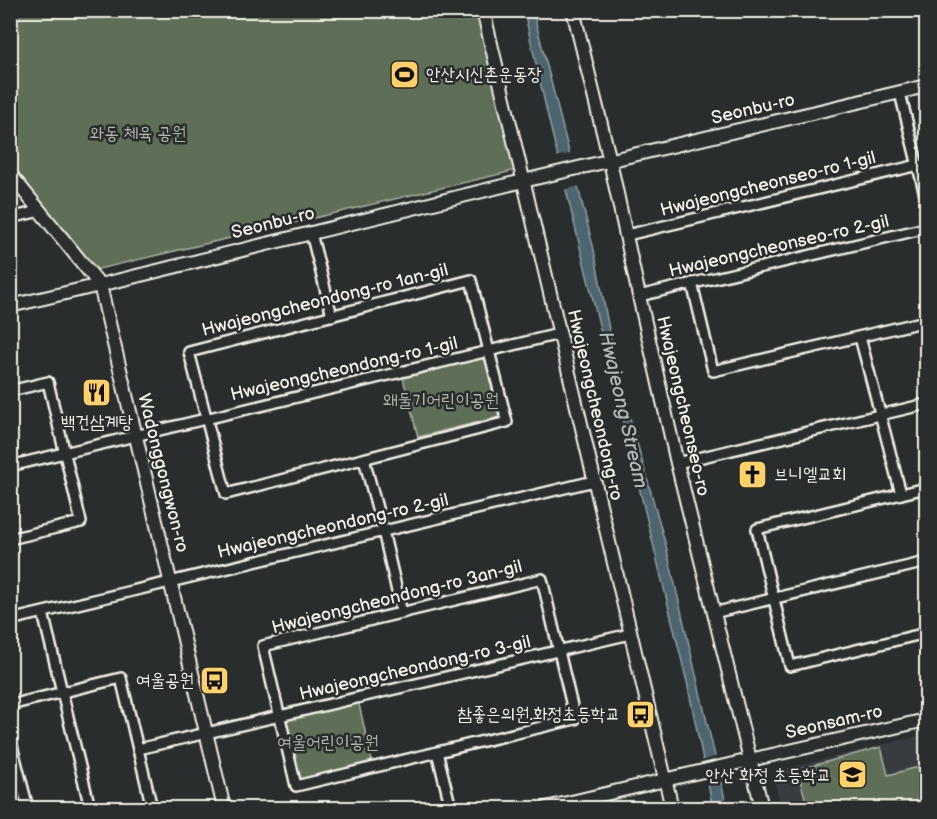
<svg xmlns="http://www.w3.org/2000/svg" width="937" height="819" font-family="'Balsamiq Sans','Poor Story',sans-serif">
	<style>
		.built { fill: #393a41 }
		.green { fill: #5f6e57; stroke: #aab0a0; stroke-width: 1.5 }
		.water { fill: #4d6571; stroke: #909da1; stroke-width: 1.5 }
		.pier { fill: #2a2d2e }
		.lines { fill: none; stroke-linecap: round; stroke-linejoin: round }
		.street-casing { stroke: #f4f1e8; stroke-width: 14 }
		.secondary-casing { stroke: #f4f1e8; stroke-width: 16 }
		.street { stroke: #2a2d2e; stroke-width: 9 }
		.secondary { stroke: #2a2d2e; stroke-width: 12 }
		.labels { text-anchor: middle; dominant-baseline: central; stroke-width: 5; stroke-linejoin: round; paint-order: stroke }
		.poi-label { font-size: 18px; fill: #f4f1e8; stroke: #2a2d2e; text-anchor: end }
		.street-label { font-size: 18px; fill: #f4f1e8; stroke: #2a2d2e }
		.park-label { font-size: 18px; fill: #b1b6a7; stroke: #2a2d2e }
		.water-label { font-size: 20px; font-style: italic; fill: #b1b9b8; stroke: #2a2d2e }
	</style>
	<rect width="100%" height="100%" fill="#2a2d2e"/>
	<filter id="ink" filterUnits="userSpaceOnUse"><feTurbulence type="fractalNoise" baseFrequency=".0167" numOctaves="2"/><feDisplacementMap in="SourceGraphic" scale="12" xChannelSelector="R" yChannelSelector="G"/><feConvolveMatrix kernelMatrix="1 2 1 2 8 2 1 2 1" color-interpolation-filters="sRGB"/></filter>
	<g filter="url(#ink)">
		<polygon class="built" points="926,734 926,808 781,808 774,780 781,770"/>
		<g class="green">
			<polygon points="10,11 480,11 517,170 82,273 11,165"/>
			<polygon points="482,358 486,359 501,413 499,417 418,437 403,378"/>
			<polygon points="358,700 373,766 298,783 283,718"/>
			<polygon points="881,747 888,775 926,765 926,808 808,808 797,770"/>
		</g>
		<polygon class="water" points="524,11 533,11 594,250 617,372 666,546 727,808 713,808 687,682 549,121"/>
		<g class="pier">
			<polygon points="573,153 581,186 563,190 555,157"/>
			<polygon points="718,756 724,781 706,786 700,761"/>
		</g>
		<g class="lines">
			<defs>
				<g id="street">
					<polyline points="900,93 926,199"/>
					<polyline points="10,218 40,211"/>
					<polyline points="311,233 332,316"/>
					<polyline points="627,235 918,165"/>
					<polygon points="471,280 507,422 226,494 189,352"/>
					<polyline points="692,283 713,371 926,321"/>
					<polyline points="639,296 926,228"/>
					<polyline points="860,337 901,494"/>
					<polyline points="10,391 48,382 81,522 10,539"/>
					<polyline points="364,459 383,531 402,613"/>
					<polyline points="677,463 926,404"/>
					<polyline points="10,466 559,334"/>
					<polyline points="926,488 757,529 790,666 926,633"/>
					<polygon points="542,579 575,719 296,786 263,646"/>
					<polyline points="43,613 90,808"/>
					<polyline points="713,613 926,562"/>
					<polyline points="10,620 594,481"/>
					<polyline points="10,705 121,678 152,808"/>
					<polyline points="10,738 28,808"/>
					<polyline points="138,749 630,634"/>
					<polyline points="437,752 451,808"/>
				</g>
				<g id="secondary">
					<polyline points="483,10 672,808"/>
					<polyline points="573,10 610,161 639,296 677,463 762,808"/>
					<polyline points="10,174 100,285 224,808"/>
					<polyline points="10,306 100,285 523,181 926,86"/>
					<polyline points="546,808 750,760 926,720"/>
				</g>
			</defs>
			<use href="#street" class="street-casing"/>
			<use href="#secondary" class="secondary-casing"/>
			<use href="#street" class="street"/>
			<use href="#secondary" class="secondary"/>
		</g>
	</g>
	<defs>
		<symbol id="stadium-square" viewBox="-11 -11 22 22"><rect x="-9" y="-9" width="18" height="18" rx="4" fill="#ffd166" stroke="#2a2d2e"/><path d="M0-5a6.5 5 0 1 0 0 10a6.5 5 0 1 0 0-10ZM-3.5-1.8h7v3.6h-7Z" fill="#111"/></symbol>
		<symbol id="restaurant-square" viewBox="-11 -11 22 22"><rect x="-9" y="-9" width="18" height="18" rx="4" fill="#ffd166" stroke="#2a2d2e"/><path d="M-5-6h1v4h1v-4h1v4h1v-4h1v5L-1.5 .5V6h-2V.5L-5-1ZM5-6V6H3V1.5H1.5Q1.5-4 5-6Z" fill="#111"/></symbol>
		<symbol id="church-square" viewBox="-11 -11 22 22"><rect x="-9" y="-9" width="18" height="18" rx="4" fill="#ffd166" stroke="#2a2d2e"/><path d="M-1.2-6h2.4v3.5h3.3v2.4h-3.3V6h-2.4V-.1h-3.3v-2.4h3.3Z" fill="#111"/></symbol>
		<symbol id="bus-square" viewBox="-11 -11 22 22"><rect x="-9" y="-9" width="18" height="18" rx="4" fill="#ffd166" stroke="#2a2d2e"/><path d="M-5-6H5V4H4V6H2V4H-2V6H-4V4H-5ZM-3.5-4V0h7V-4ZM-3.5 1.2v1.5H-2V1.2ZM2 1.2v1.5H3.5V1.2Z" fill="#111"/></symbol>
		<symbol id="school-square" viewBox="-11 -11 22 22"><rect x="-9" y="-9" width="18" height="18" rx="4" fill="#ffd166" stroke="#2a2d2e"/><path d="M0-5L7-2L0 1L-7-2ZM-4 1L0 2.5L4 1V4Q0 6-4 4Z" fill="#111"/></symbol>
	</defs>
	<g fill-rule="evenodd">
		<use href="#stadium-square" x="388" y="58" width="33" height="33"/>
		<use href="#restaurant-square" x="80" y="376" width="33" height="33"/>
		<use href="#church-square" x="736" y="458" width="33" height="33"/>
		<use href="#bus-square" x="198" y="664" width="33" height="33"/>
		<use href="#bus-square" x="624" y="698" width="33" height="33"/>
		<use href="#school-square" x="836" y="758" width="33" height="33"/>
	</g>
	<g class="labels">
		<g class="poi-label">
			<text x="426" y="74" text-anchor="start">안산시신촌운동장</text>
			<text x="97" y="422" text-anchor="middle">백건삼계탕</text>
			<text x="774" y="474" text-anchor="start">브니엘교회</text>
			<text x="194" y="680">여울공원</text>
			<text x="620" y="714">참좋은의원.화정초등학교</text>
			<text x="831" y="775">안산 화정 초등학교</text>
		</g>
		<g class="street-label">
			<text transform="translate(753 109) rotate(-13)">Seonbu-ro</text>
			<text transform="translate(768 184) rotate(-14)">Hwajeongcheonseo-ro 1-gil</text>
			<text transform="translate(273 223) rotate(-14)">Seonbu-ro</text>
			<text transform="translate(779 246) rotate(-13)">Hwajeongcheonseo-ro 2-gil</text>
			<text transform="translate(325 300) rotate(-14)">Hwajeongcheondong-ro 1an-gil</text>
			<text transform="translate(344 369) rotate(-13)">Hwajeongcheondong-ro 1-gil</text>
			<text transform="translate(595 405) rotate(77)">Hwajeongcheondong-ro</text>
			<text transform="translate(683 406) rotate(77)">Hwajeongcheonseo-ro</text>
			<text transform="translate(163 473) rotate(76)">Wadonggongwon-ro</text>
			<text transform="translate(333 526) rotate(-13)">Hwajeongcheondong-ro 2-gil</text>
			<text transform="translate(397 597) rotate(-14)">Hwajeongcheondong-ro 3an-gil</text>
			<text transform="translate(415 668) rotate(-13)">Hwajeongcheondong-ro 3-gil</text>
			<text transform="translate(834 722) rotate(-13)">Seonsam-ro</text>
		</g>
		<g class="park-label">
			<text x="138" y="133">와동 체육 공원</text>
			<text x="441" y="400">왜둘기어린이공원</text>
			<text x="328" y="742">여울어린이공원</text>
		</g>
		<g class="water-label">
			<text transform="translate(623 410) rotate(77)">Hwajeong Stream</text>
		</g>
	</g>
	<rect width="937" height="819" fill="none" stroke="#2a2d2e" stroke-width="36"/>
	<rect x="18" y="18" width="901" height="783" fill="none" stroke="#f4f1e8" stroke-width="2" filter="url(#ink)"/>
</svg>
